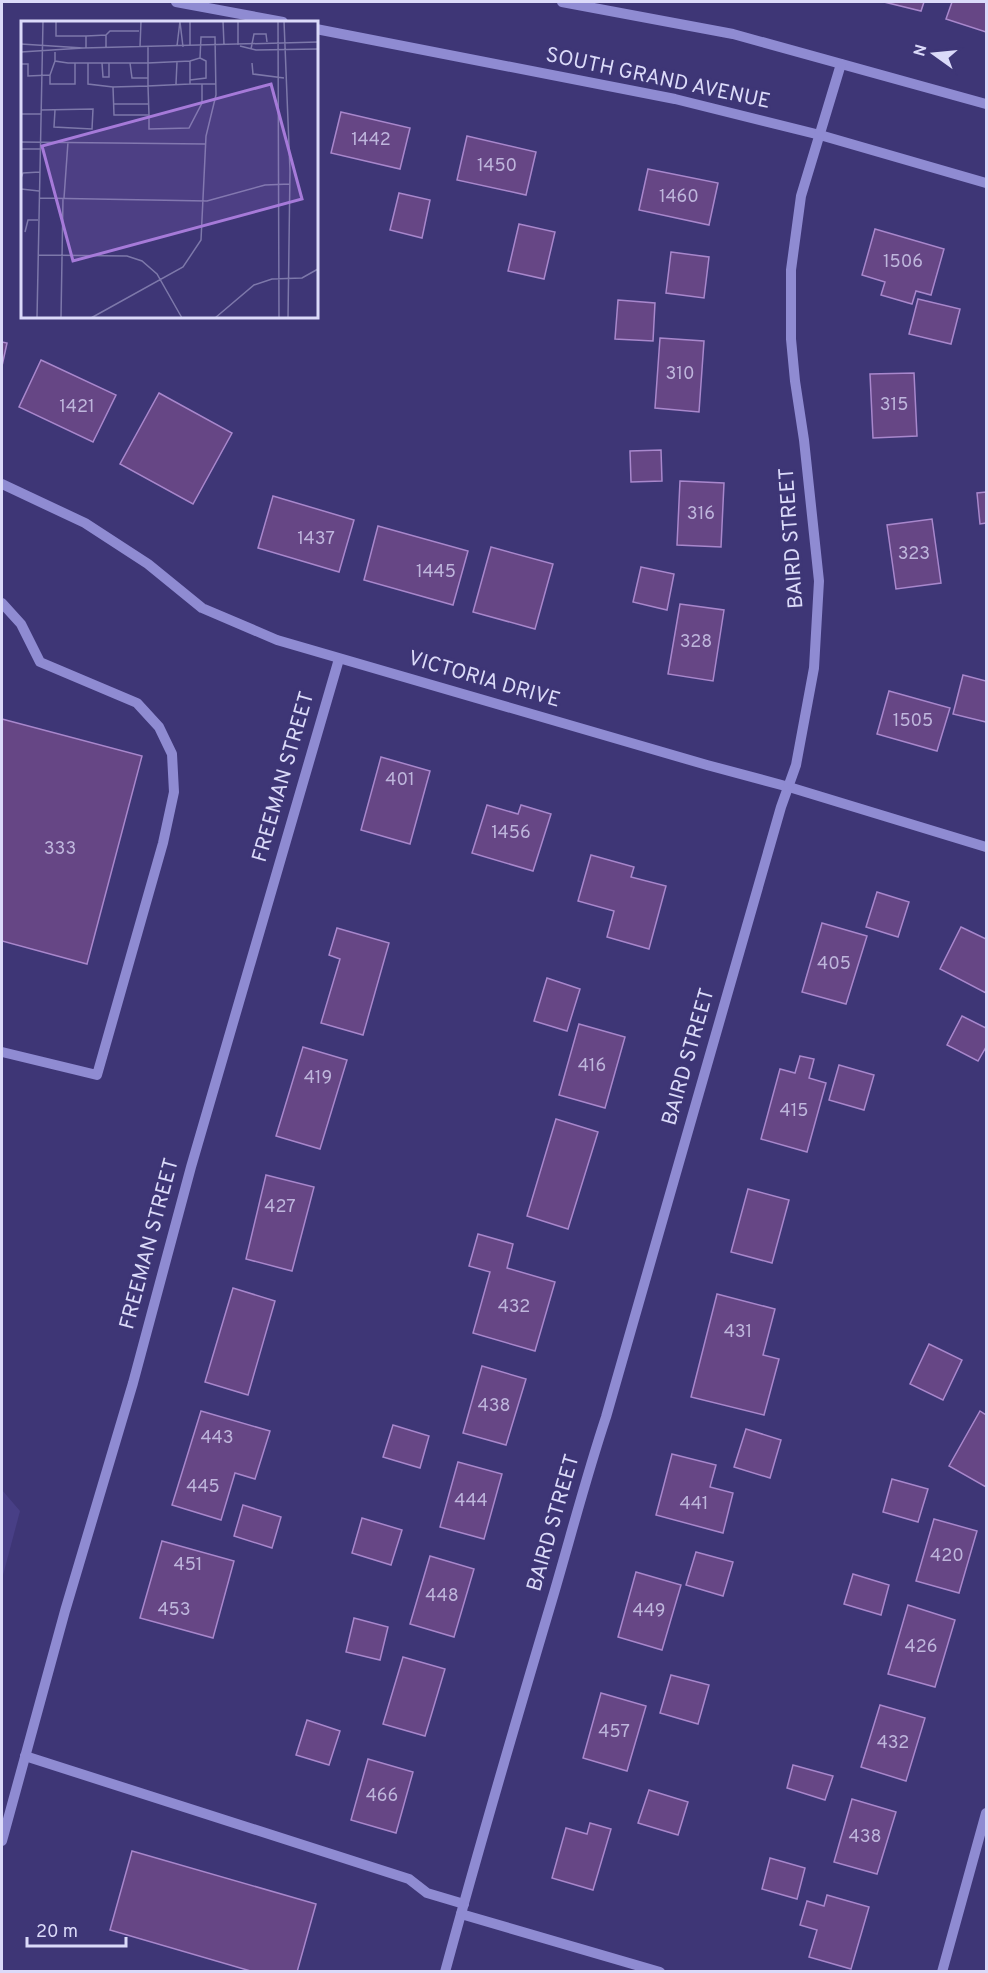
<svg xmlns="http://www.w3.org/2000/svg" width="988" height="1973" font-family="Overpass,sans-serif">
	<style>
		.built { fill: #483f86 }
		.building { fill: #664685; stroke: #a887cc; stroke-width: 1.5 }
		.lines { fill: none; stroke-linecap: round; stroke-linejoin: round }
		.minor { stroke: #8f8bd2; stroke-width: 10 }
		.labels { text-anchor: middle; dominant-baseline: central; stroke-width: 6; stroke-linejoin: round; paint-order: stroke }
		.number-label { font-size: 18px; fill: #beb5dc }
		.street-label { font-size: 21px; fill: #dbdaf9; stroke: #3e3676 }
		.inset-road { fill: none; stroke: #7d78aa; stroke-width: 1.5 }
		.view { fill: #a67ad9; fill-opacity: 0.15; stroke: #a67ad9; stroke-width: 3 }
		.inset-edge { fill: none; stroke: #dbdaf9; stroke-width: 3 }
	</style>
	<rect width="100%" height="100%" fill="#3e3676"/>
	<polygon class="built" points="2,1490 20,1511 2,1579"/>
	<g class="building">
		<polygon points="884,2 924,2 921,11"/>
		<polygon points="952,2 986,2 986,32 946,19"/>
		<polygon points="341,112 410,128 400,169 331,153"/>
		<polygon points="467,136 536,152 526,195 457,180"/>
		<polygon points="648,169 718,183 709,225 639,210"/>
		<polygon points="399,193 430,200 422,238 390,230"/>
		<polygon points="519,224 555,232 544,279 508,271"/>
		<polygon points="875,229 944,249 931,295 916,291 912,304 881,295 885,282 862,275"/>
		<polygon points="671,252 709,257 704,298 666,293"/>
		<polygon points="918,299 960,309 951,344 909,334"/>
		<polygon points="618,300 655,303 653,341 615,339"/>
		<polygon points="660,338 704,341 699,412 655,408"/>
		<polygon points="2,342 7,343 2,366"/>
		<polygon points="41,360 116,395 93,442 19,407"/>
		<polygon points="914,373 917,436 873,438 870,374"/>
		<polygon points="159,393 232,433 193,504 120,464"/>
		<polygon points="661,450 662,481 631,482 630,451"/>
		<polygon points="680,481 724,483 721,547 677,545"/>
		<polygon points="986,492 986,523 980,524 977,493"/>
		<polygon points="273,496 354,520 339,572 258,548"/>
		<polygon points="932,519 941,583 896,589 887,525"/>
		<polygon points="378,526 468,551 453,605 364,580"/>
		<polygon points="491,547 553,564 535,629 473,612"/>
		<polygon points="641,567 674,574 667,610 633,602"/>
		<polygon points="680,604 724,610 713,681 668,674"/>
		<polygon points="963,675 986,681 986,722 953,714"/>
		<polygon points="889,691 950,708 937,751 877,734"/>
		<polygon points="2,719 142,756 87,964 2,941"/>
		<polygon points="381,757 430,771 410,844 361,830"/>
		<polygon points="487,805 518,814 521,805 551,814 533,871 472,853"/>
		<polygon points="591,855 634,867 631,877 666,886 649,949 607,937 614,911 578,901"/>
		<polygon points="877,892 909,902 898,937 866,927"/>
		<polygon points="822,923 867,936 846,1004 802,992"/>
		<polygon points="961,927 986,939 986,993 940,969"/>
		<polygon points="337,928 389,943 363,1035 321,1023 340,959 329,955"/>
		<polygon points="547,978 580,989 567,1031 534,1021"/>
		<polygon points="962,1016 986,1028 986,1047 978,1061 947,1045"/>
		<polygon points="579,1024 625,1037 605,1108 559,1095"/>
		<polygon points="303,1047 347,1060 320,1149 276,1136"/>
		<polygon points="800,1056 814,1059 809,1078 826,1083 807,1152 761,1139 780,1069 795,1073"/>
		<polygon points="839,1065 874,1075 864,1110 829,1100"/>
		<polygon points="556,1119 598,1132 568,1229 527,1216"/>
		<polygon points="266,1175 314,1187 292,1271 246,1259"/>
		<polygon points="748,1189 789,1200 772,1263 731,1252"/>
		<polygon points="478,1234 513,1244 507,1268 555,1282 535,1351 473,1333 490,1272 469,1266"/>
		<polygon points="233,1288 275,1301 248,1395 205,1382"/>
		<polygon points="717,1294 775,1309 763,1355 779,1359 764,1415 691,1397"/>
		<polygon points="929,1344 962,1360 943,1400 910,1384"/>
		<polygon points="482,1366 526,1379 506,1445 463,1433"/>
		<polygon points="201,1411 270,1431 255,1479 235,1473 221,1520 172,1505"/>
		<polygon points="980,1411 986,1415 986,1487 949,1466"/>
		<polygon points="393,1425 429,1436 420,1468 383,1457"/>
		<polygon points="746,1429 781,1440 770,1478 734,1467"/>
		<polygon points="672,1454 716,1465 710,1487 733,1493 723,1533 656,1515"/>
		<polygon points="458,1462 502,1474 484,1539 440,1527"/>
		<polygon points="892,1479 928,1489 918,1522 883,1512"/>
		<polygon points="243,1505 281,1517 272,1548 234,1536"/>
		<polygon points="362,1518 402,1530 391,1565 352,1553"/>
		<polygon points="934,1519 977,1531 959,1593 916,1581"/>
		<polygon points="162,1541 234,1561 213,1638 140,1618"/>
		<polygon points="696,1552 733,1562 723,1596 686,1585"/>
		<polygon points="430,1556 474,1569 454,1637 410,1624"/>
		<polygon points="636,1572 681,1585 662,1650 618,1637"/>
		<polygon points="853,1574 889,1585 881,1615 844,1604"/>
		<polygon points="908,1605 955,1620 935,1687 888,1674"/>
		<polygon points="354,1618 388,1627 380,1660 346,1652"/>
		<polygon points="403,1657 445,1669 425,1736 383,1724"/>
		<polygon points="671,1675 709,1685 698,1724 660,1713"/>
		<polygon points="601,1693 646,1706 627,1771 583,1758"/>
		<polygon points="880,1705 925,1718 906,1781 861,1767"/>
		<polygon points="307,1720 340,1731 329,1765 296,1755"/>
		<polygon points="368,1759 413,1772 396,1833 351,1820"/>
		<polygon points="793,1765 833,1776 825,1800 787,1788"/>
		<polygon points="649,1790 688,1802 678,1835 638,1823"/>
		<polygon points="852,1799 896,1812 877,1874 834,1862"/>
		<polygon points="590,1823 611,1829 593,1890 552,1878 566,1828 587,1834"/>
		<polygon points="132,1851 316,1904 297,1972 254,1972 110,1930"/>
		<polygon points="770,1858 805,1868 797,1899 762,1889"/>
		<polygon points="827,1895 869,1907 851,1969 809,1957 817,1930 800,1925 807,1901 824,1906"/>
	</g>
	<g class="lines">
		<g class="minor">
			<polyline points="176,2 283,22"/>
			<polyline points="562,2 733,34 986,104"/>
			<polyline points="316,29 675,99 820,135 986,183"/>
			<polyline points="2,484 85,523 148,564 202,608 277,640 707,765 789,787 986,847"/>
			<polyline points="2,603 21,624 40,662 137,703 159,727 172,754 174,792 163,843 97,1075 2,1052"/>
			<polyline points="25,1756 409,1879 427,1893 464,1904"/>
			<polyline points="2,1841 65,1611 133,1383 191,1167 339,659"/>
			<polyline points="461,1914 660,1972"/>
			<path d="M445,1972C479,1847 515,1724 552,1600C570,1539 586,1477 606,1417L781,807L796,765L814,668L819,581L804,440L795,381L791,339V270L801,196L841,64"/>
			<polyline points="942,1972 986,1813"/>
		</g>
	</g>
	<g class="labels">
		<g class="number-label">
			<text x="371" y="140">1442</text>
			<text x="497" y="166">1450</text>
			<text x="679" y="197">1460</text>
			<text x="903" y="262">1506</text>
			<text x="680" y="374">310</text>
			<text x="894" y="405">315</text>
			<text x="77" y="407">1421</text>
			<text x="701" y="514">316</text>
			<text x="316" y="539">1437</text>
			<text x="914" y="554">323</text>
			<text x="436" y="572">1445</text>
			<text x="696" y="642">328</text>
			<text x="913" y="721">1505</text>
			<text x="400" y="780">401</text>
			<text x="511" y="833">1456</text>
			<text x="60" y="849">333</text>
			<text x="834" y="964">405</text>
			<text x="592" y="1066">416</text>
			<text x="318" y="1078">419</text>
			<text x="794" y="1111">415</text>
			<text x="280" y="1207">427</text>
			<text x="514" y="1307">432</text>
			<text x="738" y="1332">431</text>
			<text x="494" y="1406">438</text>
			<text x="217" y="1438">443</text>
			<text x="203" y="1487">445</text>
			<text x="471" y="1501">444</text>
			<text x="694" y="1504">441</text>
			<text x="947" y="1556">420</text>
			<text x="188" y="1565">451</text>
			<text x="442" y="1596">448</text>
			<text x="174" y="1610">453</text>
			<text x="649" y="1611">449</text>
			<text x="921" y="1647">426</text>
			<text x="614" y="1732">457</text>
			<text x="893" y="1743">432</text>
			<text x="382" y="1796">466</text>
			<text x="865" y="1837">438</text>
		</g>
		<g class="street-label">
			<text transform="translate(658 79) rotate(12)">SOUTH GRAND AVENUE</text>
			<text transform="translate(792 538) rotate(-94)">BAIRD STREET</text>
			<text transform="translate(484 680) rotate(16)">VICTORIA DRIVE</text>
			<text transform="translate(284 777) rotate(-74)">FREEMAN STREET</text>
			<text transform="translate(689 1057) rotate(-74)">BAIRD STREET</text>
			<text transform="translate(150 1244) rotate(-75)">FREEMAN STREET</text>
			<text transform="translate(554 1523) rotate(-74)">BAIRD STREET</text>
		</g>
	</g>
	<g transform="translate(21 21)">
		<rect width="297" height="297" fill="#3e3676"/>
		<path class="inset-road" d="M35,0V15H65V27M202,0L203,24M257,0L258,297M263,0L269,150L267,297M159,1L162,26M85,14L89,10H118M65,15L85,14V26M0,23L62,27L297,21M217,24V0M156,25L159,0M169,25V0M219,25L235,29L297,28M119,26L120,0M230,28L233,13H245L246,21M0,31L62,27M34,31V40L47,42H127V26M67,42V63L92,66M81,42L82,56H88V42M109,42L111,57H127M231,42L232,53L263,57M0,43H7V55L29,54L34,40M29,54V63H54V42M169,59L185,57V40L179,37M155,63L156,41M181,63V82L168,107L128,108V94H93L92,66L127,65V42L169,40V63H195M93,83H128M20,89L72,88L71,108L33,106L34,89M0,93H20M128,94L127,65L169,63M0,121L184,123M0,128H19M0,157L2,152L19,151M0,168L18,170M18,177L186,180L244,164L269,163M43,177L47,121M4,211L7,199H17M17,234L106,235L121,240L136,253L161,297M16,297L22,0M40,297L42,177M70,297L162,246L180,219L185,115L195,74L194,16H180L179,37L169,40M194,297L233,264L251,258L281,257L297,248"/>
		<path class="view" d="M250,63L281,178L52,240L21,125Z"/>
		<rect width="297" height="297" class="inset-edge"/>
	</g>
	<rect width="988" height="1973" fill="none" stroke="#dbdaf9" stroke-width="6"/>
	<g transform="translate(934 54) rotate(285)" stroke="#3e3676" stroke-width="4.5" paint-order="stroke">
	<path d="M0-4.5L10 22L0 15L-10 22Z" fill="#dbdaf9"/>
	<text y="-9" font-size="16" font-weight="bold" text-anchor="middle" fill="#dbdaf9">N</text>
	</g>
	<path d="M27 1937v9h99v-9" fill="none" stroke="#dbdaf9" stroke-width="3"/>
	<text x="36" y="1937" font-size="18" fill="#dbdaf9" stroke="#3e3676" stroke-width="4.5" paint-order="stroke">20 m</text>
</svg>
